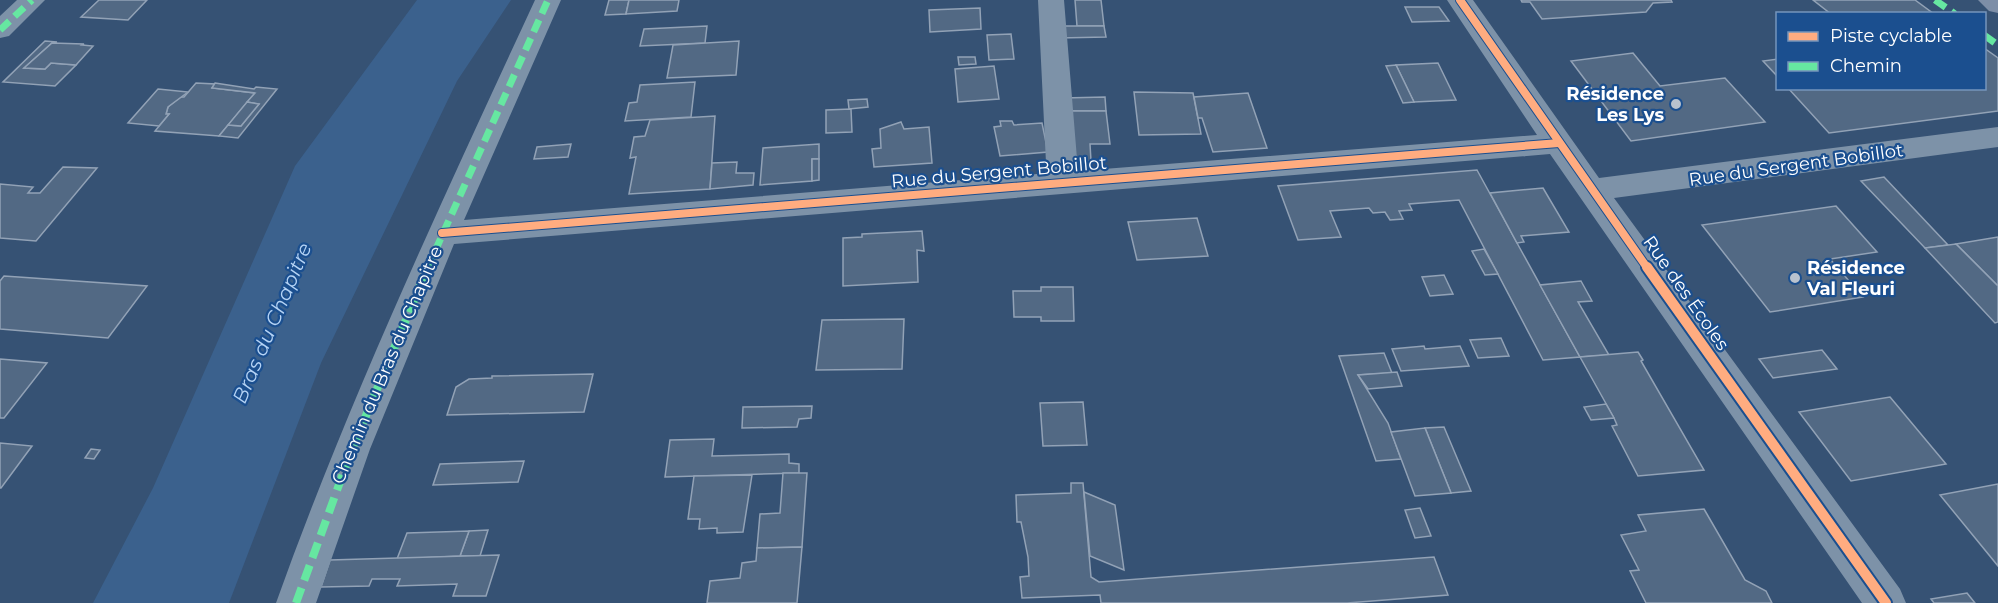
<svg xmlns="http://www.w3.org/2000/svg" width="1998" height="603" font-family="Montserrat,sans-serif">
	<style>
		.water { fill: #3b618d }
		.building { fill: #526984; stroke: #92a2b6; stroke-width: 1.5 }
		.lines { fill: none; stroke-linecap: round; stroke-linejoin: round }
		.minor { fill: #7d92a8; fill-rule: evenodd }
		.major { fill: #7d8ea7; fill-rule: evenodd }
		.quiet-far1 { stroke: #66e7a1; stroke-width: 7; stroke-dasharray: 13 7; stroke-linecap: butt }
		.quiet { stroke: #66e7a1; stroke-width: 8; stroke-dasharray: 16 8; stroke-linecap: butt }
		.cycleway-far1-casing { stroke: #1b4f8f; stroke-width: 10 }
		.cycleway-casing { stroke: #1b4f8f; stroke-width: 14 }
		.cycleway-far1 { stroke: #ffac80; stroke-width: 8 }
		.cycleway { stroke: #ffac80; stroke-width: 10 }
		.poi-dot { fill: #b9c2ce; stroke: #1b4f8f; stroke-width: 2 }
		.labels { text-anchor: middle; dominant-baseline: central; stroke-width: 4.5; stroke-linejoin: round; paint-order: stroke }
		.poi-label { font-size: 18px; font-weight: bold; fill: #fff; stroke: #1b4f8f; text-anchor: end }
		.street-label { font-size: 18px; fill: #fff; stroke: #1b4f8f }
		.water-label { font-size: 20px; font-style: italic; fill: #b5d3f5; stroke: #1b4f8f }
	</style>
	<rect width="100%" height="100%" fill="#365274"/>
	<polygon class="water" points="417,0 511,0 457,81 321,363 229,603 93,603 153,488 295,166"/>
	<g class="building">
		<polygon points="99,0 147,0 128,20 81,17"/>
		<polygon points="609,0 629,0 626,14 605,15"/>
		<polygon points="629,0 679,0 677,11 626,14"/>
		<polygon points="1075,0 1101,0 1104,26 1077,26"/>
		<polygon points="1521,0 1671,0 1672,2 1653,3 1646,12 1542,19 1530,2 1522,2"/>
		<polygon points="1813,0 1915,0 1934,14 1831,14"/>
		<polygon points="1405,7 1439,7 1449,21 1412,22"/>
		<polygon points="980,8 981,29 930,32 929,10"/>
		<polygon points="707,26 705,43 640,46 644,29"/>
		<polygon points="1064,26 1104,26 1106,37 1059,38"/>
		<polygon points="1011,34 1014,59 989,60 987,35"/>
		<polygon points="45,41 57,42 52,43 24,68 45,69 51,63 76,65 55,86 3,82"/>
		<polygon points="739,41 736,75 667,78 673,45"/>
		<polygon points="52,43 84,44 82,45 93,46 76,65 51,63 45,69 24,68"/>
		<polygon points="1984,48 1998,58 1998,111 1829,133 1788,88 1984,88"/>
		<polygon points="1633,53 1660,86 1725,78 1765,122 1631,141 1571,61"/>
		<polygon points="958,57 975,57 976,64 959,65"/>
		<polygon points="1778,59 1778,77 1763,61"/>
		<polygon points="1438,63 1456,100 1414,102 1396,65"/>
		<polygon points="1396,65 1414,102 1403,103 1386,66"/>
		<polygon points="994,66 999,99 958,102 955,69"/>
		<polygon points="695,82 691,117 625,121 629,103 637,102 640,85"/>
		<polygon points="196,83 215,84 212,88 255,93 219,136 155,131 169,114 166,114 168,107 180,97 184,97"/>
		<polygon points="215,83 254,89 256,87 277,89 238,138 219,136 228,125 241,126 259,104 247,102 255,93 212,88"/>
		<polygon points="158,89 188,92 168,107 166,114 169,114 159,126 128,123"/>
		<polygon points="1134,92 1193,93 1201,134 1139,135"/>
		<polygon points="1248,93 1267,148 1213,152 1202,118 1198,118 1194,97"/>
		<polygon points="1105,97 1106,111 1064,111 1063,98"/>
		<polygon points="867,99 868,107 849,109 848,100"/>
		<polygon points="247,102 259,104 241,126 228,125"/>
		<polygon points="851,109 852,132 826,133 826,110"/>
		<polygon points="1064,111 1106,111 1110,144 1090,144 1091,161 1068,162"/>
		<polygon points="715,116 710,189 629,194 636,157 630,158 634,137 645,136 650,120"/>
		<polygon points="1000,121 1012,121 1014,125 1042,123 1048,152 1000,156 994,127 1001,126"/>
		<polygon points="901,122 904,129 929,127 932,163 874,167 872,149 881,148 880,129"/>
		<polygon points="571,144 568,157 534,159 537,147"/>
		<polygon points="819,144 819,159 812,159 812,181 760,185 763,148"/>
		<polygon points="812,159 819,159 819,180 812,181"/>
		<polygon points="737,162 736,173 754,173 753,185 710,189 712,163"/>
		<polygon points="63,167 97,168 36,241 0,238 0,184 33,187 28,193 40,193"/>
		<polygon points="1477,170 1517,243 1580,357 1543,360 1459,200 1409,204 1412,210 1399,211 1403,219 1390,220 1385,212 1373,213 1369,208 1330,211 1341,237 1298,240 1278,186"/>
		<polygon points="1884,177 1948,245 1925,248 1861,181"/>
		<polygon points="1543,188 1569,232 1521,236 1524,242 1517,243 1490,193"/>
		<polygon points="1836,206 1877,252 1830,259 1863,297 1770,312 1702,225"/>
		<polygon points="1197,218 1208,256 1137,260 1128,222"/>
		<polygon points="922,231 924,251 917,250 918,282 843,286 843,238 862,237 862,234"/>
		<polygon points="1998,237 1998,286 1956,244"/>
		<polygon points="1956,244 1998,286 1998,322 1995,323 1925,248"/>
		<polygon points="1484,249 1498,274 1485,275 1472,251"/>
		<polygon points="1444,275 1453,294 1430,296 1422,277"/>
		<polygon points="4,276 147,286 108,338 0,329 0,281"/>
		<polygon points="1581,281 1592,301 1578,302 1609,355 1580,357 1540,285"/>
		<polygon points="1041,287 1073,287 1074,321 1041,321 1041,317 1014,317 1013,291 1041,291"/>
		<polygon points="904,319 902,369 816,370 822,320"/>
		<polygon points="1501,338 1509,356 1478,358 1470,340"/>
		<polygon points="1424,346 1425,349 1460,346 1469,366 1401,371 1392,349"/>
		<polygon points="1822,350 1837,369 1773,378 1759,359"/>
		<polygon points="1638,352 1643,360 1641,361 1704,470 1638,476 1612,426 1617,425 1614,418 1580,357"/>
		<polygon points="1384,353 1392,373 1358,375 1388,423 1401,459 1376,461 1339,356"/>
		<polygon points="0,359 47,363 4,418 0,418"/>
		<polygon points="1397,372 1402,386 1368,389 1358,375"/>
		<polygon points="593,374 584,412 447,415 456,387 469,379 492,378 492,376"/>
		<polygon points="1890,397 1946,464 1851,481 1799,412"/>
		<polygon points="1083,402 1087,445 1043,446 1040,403"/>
		<polygon points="1606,404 1614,418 1591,420 1584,407"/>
		<polygon points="812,406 811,418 799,419 797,427 742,428 743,407"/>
		<polygon points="1444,427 1471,491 1451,493 1425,428"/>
		<polygon points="1425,428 1451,493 1415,496 1391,432"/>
		<polygon points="714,439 712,456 789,454 789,463 799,464 799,473 665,477 670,440"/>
		<polygon points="0,443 32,446 1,488 0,488"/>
		<polygon points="91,449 100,450 94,459 85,458"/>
		<polygon points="524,461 518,482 433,485 440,464"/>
		<polygon points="783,473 807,473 802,547 757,548 760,514 780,513"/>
		<polygon points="752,475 743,532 717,533 717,528 699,529 700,519 688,519 694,476"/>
		<polygon points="1071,483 1083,483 1091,577 1099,582 1434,557 1448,595 1347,603 1101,603 1100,595 1022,598 1020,577 1029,576 1028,557 1021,522 1017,522 1016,495 1071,493"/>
		<polygon points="1998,484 1998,566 1940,495"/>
		<polygon points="1084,492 1115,505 1124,570 1090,556"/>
		<polygon points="1420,508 1431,536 1415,538 1405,510"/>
		<polygon points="1704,509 1745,580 1766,591 1772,603 1646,603 1630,571 1639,570 1621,535 1646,531 1638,515"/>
		<polygon points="488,530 480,556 460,556 469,531"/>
		<polygon points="469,531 460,556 397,559 407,533"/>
		<polygon points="802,547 797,603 707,603 710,581 740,578 742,563 756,561 757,548"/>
		<polygon points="499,555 486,596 453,596 457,584 397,586 400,579 372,579 369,586 321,587 330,560"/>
		<polygon points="1967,593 1975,603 1934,603 1931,599"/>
	</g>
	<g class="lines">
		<g class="minor">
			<polygon points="17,0 45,0 9,36 0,38 0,16"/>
			<path d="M535,0H561L464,220L1049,173L1046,163L1038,0H1064L1078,171L1537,135L1447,0H1473L1599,178L1998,127V147L1614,198L1900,589L1906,603H1862L1550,154L454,244L370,449L316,603H276C350,396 443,199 535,0Z"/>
		</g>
		<polygon class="major" points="1978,0 1998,0 1998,13 1989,11"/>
		<g class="quiet-far1">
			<polyline points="1935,0 1955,14"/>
			<polyline points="0,30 32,0"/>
			<polyline points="1984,35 1998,45"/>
			<polyline points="427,269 548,0"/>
		</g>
		<polyline class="quiet" points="296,603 352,449 428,267"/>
		<defs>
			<g id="cycleway-far1">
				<polyline points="1460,0 1648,269"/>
				<polyline points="442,233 1559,143"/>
			</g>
			<polyline id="cycleway" points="1647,267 1886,603"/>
		</defs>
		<use href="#cycleway-far1" class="cycleway-far1-casing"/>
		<use href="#cycleway" class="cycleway-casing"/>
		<use href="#cycleway-far1" class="cycleway-far1"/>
		<use href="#cycleway" class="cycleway"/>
	</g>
	<g class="poi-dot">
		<circle cx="1676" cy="104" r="6"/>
		<circle cx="1795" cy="278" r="6"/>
	</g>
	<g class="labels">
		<g class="poi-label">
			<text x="1664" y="94">Résidence<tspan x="1664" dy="21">Les Lys</tspan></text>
			<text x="1807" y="268" text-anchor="start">Résidence<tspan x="1807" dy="21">Val Fleuri</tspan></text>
		</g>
		<g class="street-label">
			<text transform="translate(1796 165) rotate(-8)">Rue du Sergent Bobillot</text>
			<text transform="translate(999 172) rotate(-5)">Rue du Sergent Bobillot</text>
			<text transform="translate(1686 293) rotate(55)">Rue des Écoles</text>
			<text transform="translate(387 365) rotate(-67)">Chemin du Bras du Chapitre</text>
		</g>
		<g class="water-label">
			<text transform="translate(272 323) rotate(-67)">Bras du Chapitre</text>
		</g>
	</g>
	<rect x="1776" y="12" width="210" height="78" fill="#1b4f8f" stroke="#7695bc" stroke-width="1.5"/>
	<rect x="1788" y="32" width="30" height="9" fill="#ffac80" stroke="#7695bc" stroke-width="1.5"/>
	<text x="1830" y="42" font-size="18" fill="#ffffff">Piste cyclable</text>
	<rect x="1788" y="62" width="30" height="9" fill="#66e7a1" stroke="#7695bc" stroke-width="1.5"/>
	<text x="1830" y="72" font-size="18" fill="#ffffff">Chemin</text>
</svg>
